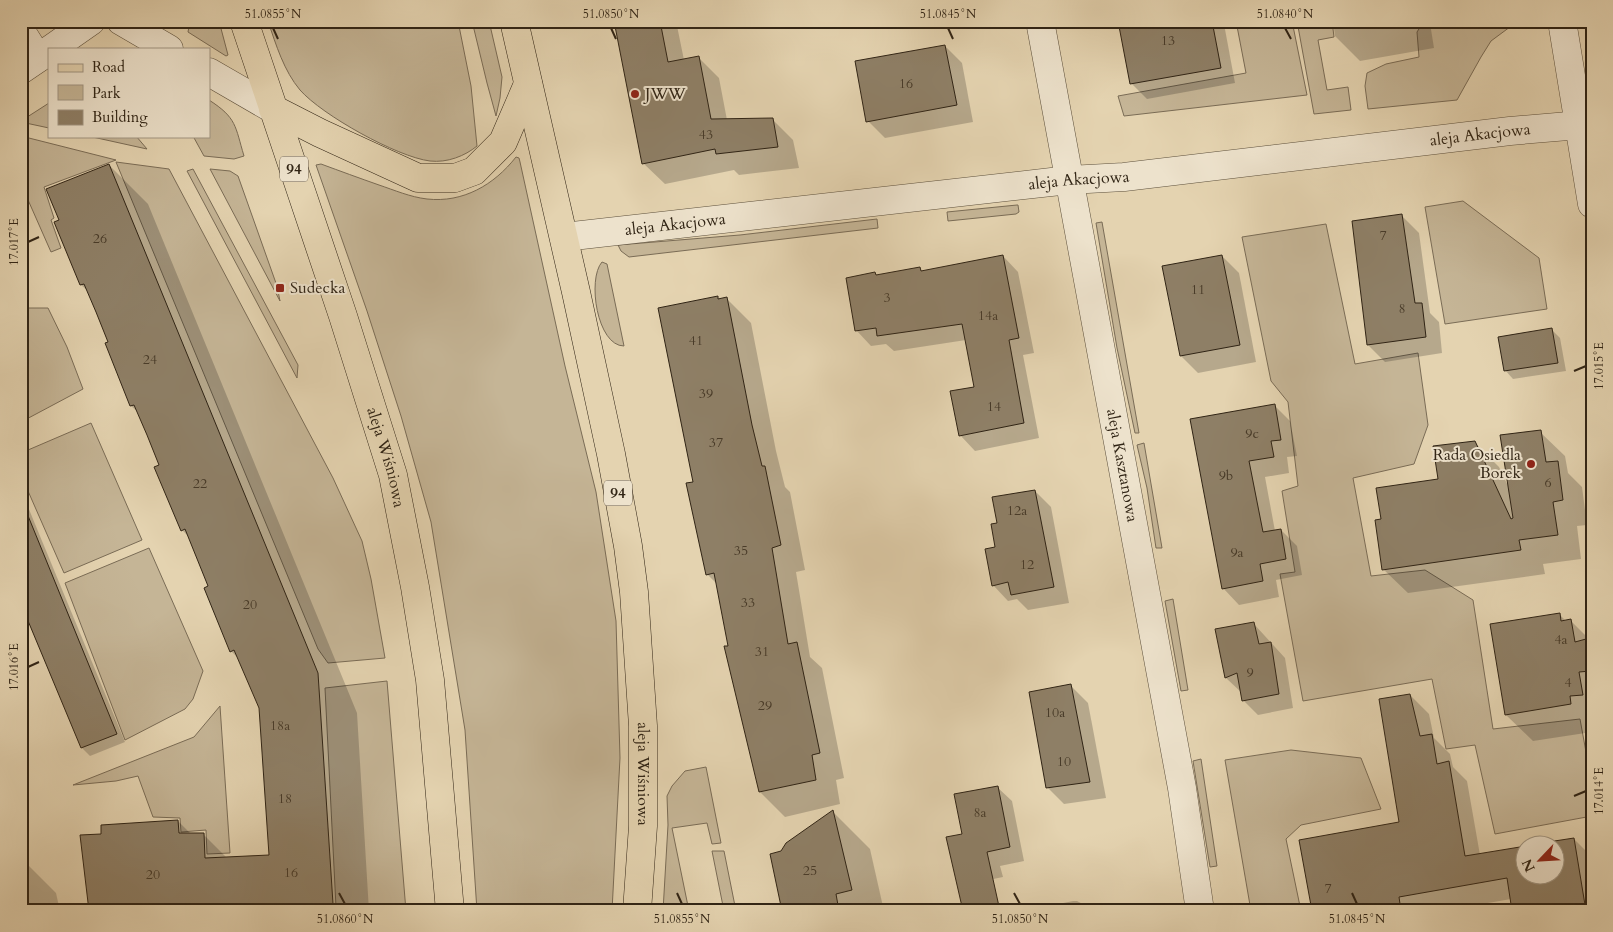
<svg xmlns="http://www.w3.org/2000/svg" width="1613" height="932" font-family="Cardo,serif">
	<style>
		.green { fill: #c5b596; stroke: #7a6c56 }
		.shadow { fill: #0003 }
		.building { fill: #8e7f66; stroke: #302415 }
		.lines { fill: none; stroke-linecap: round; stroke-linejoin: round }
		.minor-casing { stroke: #5d503c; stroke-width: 29 }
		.major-casing { stroke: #302415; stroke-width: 29 }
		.minor { stroke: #ede2cc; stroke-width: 28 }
		.major { stroke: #e4d3b0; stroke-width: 28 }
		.ticks { fill: none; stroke: #302415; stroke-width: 2 }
		.poi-dot { fill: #8f2418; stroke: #ede2cc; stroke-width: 2 }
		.labels { text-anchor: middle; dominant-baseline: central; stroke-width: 4; stroke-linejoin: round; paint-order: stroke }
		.number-label { font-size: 14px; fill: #483b29 }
		.shield { fill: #ede2cc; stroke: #695d4c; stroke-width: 1 }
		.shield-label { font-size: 15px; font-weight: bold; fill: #302415 }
		.poi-label { font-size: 16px; fill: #302415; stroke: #ede2cc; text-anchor: start }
		.street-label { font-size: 16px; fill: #302415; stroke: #ede2cc }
		.neatline { fill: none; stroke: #302415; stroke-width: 2 }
		.ticks-label { font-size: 12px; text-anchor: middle; fill: #302415 }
	</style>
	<rect width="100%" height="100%" fill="#e4d3b0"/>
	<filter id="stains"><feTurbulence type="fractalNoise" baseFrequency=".004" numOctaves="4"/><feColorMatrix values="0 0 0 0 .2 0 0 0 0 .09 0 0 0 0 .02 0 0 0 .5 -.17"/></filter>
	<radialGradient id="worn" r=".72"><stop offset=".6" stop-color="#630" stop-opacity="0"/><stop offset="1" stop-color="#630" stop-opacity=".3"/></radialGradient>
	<g class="green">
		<polygon points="190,21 219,21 228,55 226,56 188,32"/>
		<path d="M268,21H458L471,86L477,146C465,156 447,163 430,161C397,157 322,115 300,90C284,71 276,45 268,21Z"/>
		<polygon points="472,21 489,21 502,77 500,98 496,116 487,83"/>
		<polygon points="1236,21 1292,21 1307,95 1124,116 1118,96 1246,73"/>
		<polygon points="1297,21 1332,21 1334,37 1318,40 1327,90 1348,87 1351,110 1314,114"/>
		<polygon points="1424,21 1518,21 1491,41 1481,57 1457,100 1368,109 1365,86 1367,73 1386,64 1419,57 1417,32"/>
		<path d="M209,100C237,118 235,126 244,156L234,159L204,156L193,136H209Z"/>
		<polygon points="49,103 49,128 21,122 21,121"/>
		<polygon points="21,136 116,160 44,187 54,218 51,220 61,248 51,252 21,184"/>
		<polygon points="88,136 136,136 147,149"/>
		<path d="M516,157L519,158L520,162L565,366L596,492L616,621L620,758L612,911H477L465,730L431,522L401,416L367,311L316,165L321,164C340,171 359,178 379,185C394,190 410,197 427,199C463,203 494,185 516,157Z"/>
		<polygon points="116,162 169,169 333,478 362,541 371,579 385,658 328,663 318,649"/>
		<polygon points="193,169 298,365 297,378 187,171"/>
		<polygon points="210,169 230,171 238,176 277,286 280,301"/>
		<polygon points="1463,201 1539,258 1547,309 1445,324 1425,207"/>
		<polygon points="1017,205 1018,205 1019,212 1016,214 948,221 947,212"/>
		<polygon points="877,219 878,228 629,257 621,251 618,245 740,235"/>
		<polygon points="1102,222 1139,433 1135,433 1117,348 1096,223"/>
		<polygon points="1326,224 1355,364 1418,353 1428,425 1414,464 1353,478 1371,576 1425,570 1473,600 1493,729 1580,719 1592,785 1592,816 1495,834 1475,745 1446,749 1432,679 1303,701 1280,574 1295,572 1282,491 1298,486 1288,402 1271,381 1242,237"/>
		<path d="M602,262L607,264L624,346C597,346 587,279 602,262Z"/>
		<polygon points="22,308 48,308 67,347 83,389 21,422"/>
		<polygon points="91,423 142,540 64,573 21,475 21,453"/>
		<polygon points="1144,443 1162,548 1156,548 1147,488 1137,445"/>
		<polygon points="149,548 203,671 193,699 185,709 125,740 65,583"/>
		<polygon points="1173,599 1188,690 1181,691 1165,601"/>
		<polygon points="387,681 406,911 248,911 247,885 270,879 271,910 336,907 325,688"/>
		<polygon points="220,706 230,853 207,854 206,830 181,832 180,818 153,817 138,776 116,781 73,785 194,737"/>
		<polygon points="1291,750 1361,758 1381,809 1301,825 1286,839 1301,911 1251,911 1225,760"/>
		<polygon points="1201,759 1217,866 1210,867 1193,761"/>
		<polygon points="706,767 721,843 712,844 707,823 672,828 689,911 663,911 668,825 667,796 672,786 685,771"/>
		<polygon points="712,851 724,851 736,911 724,911"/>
	</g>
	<g class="shadow">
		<polygon points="615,21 676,21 684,60 698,57 719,78 727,120 772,119 793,140 799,168 739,175 734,170 665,184 643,163"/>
		<polygon points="1119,21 1222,21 1224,24 1235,83 1147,99 1131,83"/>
		<polygon points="1333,21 1440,21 1440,22 1430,23 1434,48 1360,61 1335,36"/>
		<polygon points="945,46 962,63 973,122 885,138 868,121"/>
		<polygon points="109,165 148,204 357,713 369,911 90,911 103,835 178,821 191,834 203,834 228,859 270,857 260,708 239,659 231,651 210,587 190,538 182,530 161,466 139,413 131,406 110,343 89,292 81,285 60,221"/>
		<polygon points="1402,216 1419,233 1430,313 1439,322 1442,353 1385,362 1368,345 1353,222"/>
		<polygon points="1003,256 1018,272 1034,353 1023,355 1039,438 975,451 960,435 975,388 966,340 894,351 886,344 871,346 856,330 875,273 877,276 920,269 923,272"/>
		<polygon points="1222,256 1239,273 1256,362 1198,373 1181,356"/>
		<polygon points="717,297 720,300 726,298 751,323 776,451 785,487 790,492 805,570 796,572 810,657 822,668 844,778 836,780 840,804 785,817 760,792 718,585 707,574 694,482"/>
		<polygon points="1552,330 1560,338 1566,371 1513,379 1505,370"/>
		<polygon points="1274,405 1290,421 1297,456 1287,457 1289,473 1265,477 1275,531 1281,530 1297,546 1302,575 1276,580 1279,597 1239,605 1223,588 1191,420"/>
		<polygon points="1540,432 1565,456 1568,473 1582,487 1587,525 1577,526 1581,559 1543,564 1545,574 1408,593 1383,569 1382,520 1439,480 1474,442 1499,467 1509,488"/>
		<polygon points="21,490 125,742 90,756 82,748 21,601"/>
		<polygon points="1035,491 1051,507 1069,603 1028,610 1017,599 1008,601 993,585 997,548"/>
		<polygon points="1560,615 1566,621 1570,620 1592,642 1592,732 1533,741 1506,715"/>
		<polygon points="1254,624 1285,658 1293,708 1258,715 1243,700 1242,693 1226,678 1217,630"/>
		<polygon points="1071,686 1088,703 1106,798 1064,804 1047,787"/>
		<polygon points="1410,695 1429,714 1434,738 1450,754 1453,767 1467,781 1480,855 1526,874 1556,874 1556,844 1542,844 1574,839 1592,857 1592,911 1513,911 1511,899 1442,911 1313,911 1401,823"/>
		<polygon points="21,754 25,762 21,764"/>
		<polygon points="997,787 1012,801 1024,861 1000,866 1003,877 969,884 963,835"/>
		<polygon points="833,812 870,849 884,911 783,911 782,852"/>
		<polygon points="21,858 56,893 60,911 21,911"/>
		<polygon points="1073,901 1077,901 1096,911 1024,911"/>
	</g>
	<g class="building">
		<polygon points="614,21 660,21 668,62 699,56 711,119 773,118 778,147 716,154 715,149 642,164"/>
		<polygon points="1118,21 1212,21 1221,68 1130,84"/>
		<polygon points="945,45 957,105 866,122 855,61"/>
		<polygon points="109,164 318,673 333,904 219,911 89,911 80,835 101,834 101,825 178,820 179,833 204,833 205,858 269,855 259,708 234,650 230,652 204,588 208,586 185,529 181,531 154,467 159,465 147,435 134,405 130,406 105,343 108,342 96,312 84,284 80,285 54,222 59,220 46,189"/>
		<polygon points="1402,214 1415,303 1422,303 1426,337 1367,345 1352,221"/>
		<polygon points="1003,255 1019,338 1009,340 1024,423 959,436 950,391 974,387 962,324 877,336 876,328 855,331 846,278 875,272 876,275 920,267 921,271"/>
		<polygon points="1222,255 1240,345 1180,356 1162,266"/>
		<polygon points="718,296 718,299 727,297 752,425 762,466 765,466 781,545 772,548 788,644 797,642 820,753 812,755 816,780 759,792 724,646 728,646 714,573 706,575 686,483 693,482 658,308"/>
		<polygon points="1552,328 1558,363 1504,371 1498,337"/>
		<polygon points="1275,404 1281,440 1271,441 1274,457 1249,461 1263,532 1281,529 1286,559 1260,564 1263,581 1222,589 1190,419"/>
		<polygon points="1541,430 1546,462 1558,461 1563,500 1553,502 1558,535 1519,540 1521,550 1382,570 1375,520 1381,519 1376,488 1438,479 1433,446 1475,441 1511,519 1513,518 1500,435"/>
		<polygon points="1035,490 1054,587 1011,595 1008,582 992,586 985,549 995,547 991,524 997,523 992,497"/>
		<polygon points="22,501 117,734 81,748 21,604"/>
		<polygon points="1560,613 1561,621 1571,619 1575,642 1586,639 1591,671 1579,672 1583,695 1570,696 1571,704 1505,715 1490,624"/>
		<polygon points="1254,622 1259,644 1271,642 1279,694 1242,701 1237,673 1225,678 1215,629"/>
		<polygon points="1071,684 1090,782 1046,788 1029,692"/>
		<polygon points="1410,694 1420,736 1432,734 1437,764 1449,761 1465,856 1526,846 1526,874 1556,874 1556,844 1535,844 1574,838 1586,911 1512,911 1507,878 1399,897 1401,911 1312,911 1299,840 1399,822 1379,699"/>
		<polygon points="998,786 1010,847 987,852 1000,911 963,911 946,837 962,834 954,794"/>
		<polygon points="833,810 852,890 836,894 839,911 782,911 770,854 781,851 786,843"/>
	</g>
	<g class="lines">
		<defs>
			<g id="minor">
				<polyline points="121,21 169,49"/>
				<path id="s1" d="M1040,21L1182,788L1200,911"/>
				<polyline points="1562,21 1592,204"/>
				<polyline points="21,31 38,58"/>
				<polyline points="51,49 91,21"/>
				<polyline points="21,70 49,51"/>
				<polyline points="209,72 273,109"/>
				<path id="s2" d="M564,237L1069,180L1124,177L1510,131L1592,124"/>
			</g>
			<g id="major">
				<path id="s3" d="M244,21L343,316L393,475L415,587L430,680L450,911"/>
				<path id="s4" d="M514,21L576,292L611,454L628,546L634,592L643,726V826L637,911"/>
				<polyline points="273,109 320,133 418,178 455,178 474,171 503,142 528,84"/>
			</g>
		</defs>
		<use href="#minor" class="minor-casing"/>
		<use href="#major" class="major-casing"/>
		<use href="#minor" class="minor"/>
		<use href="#major" class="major"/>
	</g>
	<path class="ticks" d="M273,28L278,39M611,28L616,39M948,28L953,39M1285,28L1291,39M28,242L39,237M1574,371L1586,366M28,667L39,662M1574,796L1586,791M339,893L345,904M677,893L682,904M1014,893L1020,904M1352,893L1357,904"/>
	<g class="poi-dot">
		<circle cx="635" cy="94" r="5"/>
		<rect x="275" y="283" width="10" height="10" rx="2.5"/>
		<circle cx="1531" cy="464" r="5"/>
	</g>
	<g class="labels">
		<g class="number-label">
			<text x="1168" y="40">13</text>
			<text x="906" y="83">16</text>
			<text x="706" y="134">43</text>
			<text x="1383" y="235">7</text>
			<text x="100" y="238">26</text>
			<text x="1198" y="289">11</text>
			<text x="887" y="297">3</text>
			<text x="1402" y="308">8</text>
			<text x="988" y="315">14a</text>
			<text x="696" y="340">41</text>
			<text x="150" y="359">24</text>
			<text x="706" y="393">39</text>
			<text x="994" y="406">14</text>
			<text x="1252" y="433">9c</text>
			<text x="716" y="442">37</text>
			<text x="1226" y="475">9b</text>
			<text x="1548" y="482">6</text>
			<text x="200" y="483">22</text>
			<text x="1017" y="510">12a</text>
			<text x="741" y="550">35</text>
			<text x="1237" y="552">9a</text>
			<text x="1027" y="564">12</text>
			<text x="748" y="602">33</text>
			<text x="250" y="604">20</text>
			<text x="1561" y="639">4a</text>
			<text x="762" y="651">31</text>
			<text x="1250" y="672">9</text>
			<text x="1568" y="682">4</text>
			<text x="765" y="705">29</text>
			<text x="1055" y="712">10a</text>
			<text x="280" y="725">18a</text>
			<text x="1064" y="761">10</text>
			<text x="285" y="798">18</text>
			<text x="980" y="812">8a</text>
			<text x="810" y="870">25</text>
			<text x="291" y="872">16</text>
			<text x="153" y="874">20</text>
			<text x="1328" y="888">7</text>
		</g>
		<g class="shield">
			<rect x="280" y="156.5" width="28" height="25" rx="4"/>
			<rect x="604" y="480.5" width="28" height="25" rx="4"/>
		</g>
		<g class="shield-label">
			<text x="294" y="169">94</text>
			<text x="618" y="493">94</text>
		</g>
		<g class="poi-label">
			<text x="645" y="94">JWW</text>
			<text x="290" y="288">Sudecka</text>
			<text x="1521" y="455" text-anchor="end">Rada Osiedla<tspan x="1521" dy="18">Borek</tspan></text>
		</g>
		<g class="street-label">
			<text stroke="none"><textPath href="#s2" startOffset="922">aleja Akacjowa</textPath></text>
			<text stroke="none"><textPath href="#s2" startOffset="518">aleja Akacjowa</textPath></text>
			<text stroke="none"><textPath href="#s2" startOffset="112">aleja Akacjowa</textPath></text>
			<text stroke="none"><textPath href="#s3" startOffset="459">aleja Wiśniowa</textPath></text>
			<text stroke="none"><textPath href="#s1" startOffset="452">aleja Kasztanowa</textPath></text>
			<text stroke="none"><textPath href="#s4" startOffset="766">aleja Wiśniowa</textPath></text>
		</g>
	</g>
	<rect width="1613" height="932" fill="none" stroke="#e4d3b0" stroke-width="55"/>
	<rect x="48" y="48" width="162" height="90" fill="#ede2cc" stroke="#a19683"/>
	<rect x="58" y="64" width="25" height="8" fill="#e4d3b0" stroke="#a19683"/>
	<text x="92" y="72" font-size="15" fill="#302415">Road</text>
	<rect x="58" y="85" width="25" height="15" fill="#c5b596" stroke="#a19683"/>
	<text x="92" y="98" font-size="15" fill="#302415">Park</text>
	<rect x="58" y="110" width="25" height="15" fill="#8e7f66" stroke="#a19683"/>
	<text x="92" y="122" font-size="15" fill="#302415">Building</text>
	<g transform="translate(1540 860) rotate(245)"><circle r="24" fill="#ede2cc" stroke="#a19683"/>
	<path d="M0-4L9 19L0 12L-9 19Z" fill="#8f2418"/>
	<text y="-8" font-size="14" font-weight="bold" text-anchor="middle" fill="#302415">N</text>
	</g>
	<rect x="28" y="28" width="1558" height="876" class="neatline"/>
	<g class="ticks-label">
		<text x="273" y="18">51.0855°N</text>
		<text x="611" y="18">51.0850°N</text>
		<text x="948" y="18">51.0845°N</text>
		<text x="1285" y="18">51.0840°N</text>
		<text transform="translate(14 242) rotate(-90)" y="4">17.017°E</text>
		<text transform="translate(1599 366) rotate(-90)" y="4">17.015°E</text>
		<text transform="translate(14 667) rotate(-90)" y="4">17.016°E</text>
		<text transform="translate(1599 791) rotate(-90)" y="4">17.014°E</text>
		<text x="345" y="923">51.0860°N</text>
		<text x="682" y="923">51.0855°N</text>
		<text x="1020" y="923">51.0850°N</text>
		<text x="1357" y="923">51.0845°N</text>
	</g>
	<rect width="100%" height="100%" filter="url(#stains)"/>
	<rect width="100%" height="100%" fill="url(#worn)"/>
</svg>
